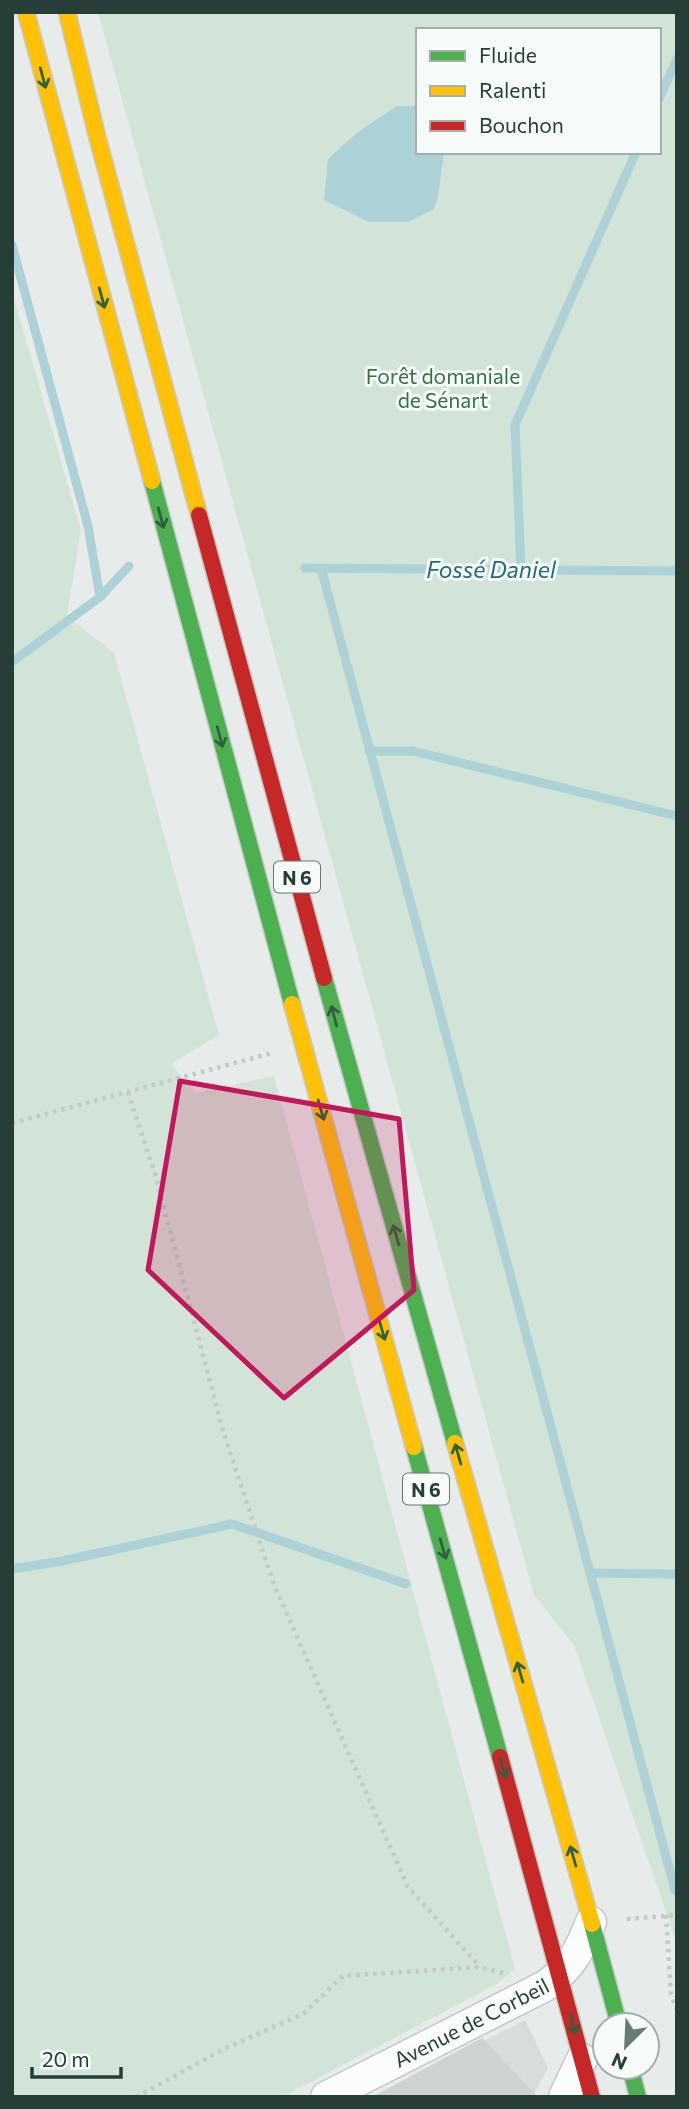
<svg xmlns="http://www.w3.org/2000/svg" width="689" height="2109" font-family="Commissioner,sans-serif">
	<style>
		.built { fill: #d6ddda }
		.green { fill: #d2e3d7; fill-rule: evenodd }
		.water { fill: #acd1d6 }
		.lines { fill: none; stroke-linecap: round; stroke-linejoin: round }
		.stream { stroke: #acd1d6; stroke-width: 9 }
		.building { fill: #ced3d1 }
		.street-casing { stroke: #c4c9c7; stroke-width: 33 }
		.fast-casing { stroke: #c3cac8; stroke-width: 19 }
		.slow-casing { stroke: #c3cac8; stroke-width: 19 }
		.jam-casing { stroke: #c3cac8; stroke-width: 19 }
		.path { stroke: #c3cbc7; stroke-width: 4.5; stroke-dasharray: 3.5 5; stroke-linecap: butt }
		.street { stroke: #fbfcfc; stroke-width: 30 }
		.fast { stroke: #4caf50; stroke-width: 16 }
		.slow { stroke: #ffc107; stroke-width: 16 }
		.jam { stroke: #c62828; stroke-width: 16 }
		.oneway { stroke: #31603e }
		.marked { fill: #c2185b; fill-opacity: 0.2; stroke: #c2185b; stroke-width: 5; stroke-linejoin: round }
		.labels { text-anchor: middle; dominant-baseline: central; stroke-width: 6; stroke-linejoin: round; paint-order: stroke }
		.shield { fill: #f6faf8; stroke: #647671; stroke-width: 2 }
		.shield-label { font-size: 19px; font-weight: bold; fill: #263e37 }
		.park-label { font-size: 21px; fill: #337249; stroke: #f6faf8 }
		.street-label { font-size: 21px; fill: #263e37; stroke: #f6faf8 }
		.water-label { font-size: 23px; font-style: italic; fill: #256b76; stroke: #f6faf8 }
	</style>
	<rect width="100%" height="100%" fill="#e7ecea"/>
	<polygon class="built" points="525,2020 548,2068 532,2097 375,2097"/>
	<g class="green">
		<path d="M98,12H677V1944L574,1645L534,1595ZM418,30H659V152H418Z"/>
		<polygon points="12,292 81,530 67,616 114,653 219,1035 171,1064 196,1093 274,1076 515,1969 497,1984 282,2097 12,2097"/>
	</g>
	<polygon class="water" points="397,106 418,106 418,152 444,152 438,196 434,209 408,222 369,222 324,200 328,159 358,132"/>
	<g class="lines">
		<g class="stream">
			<polyline points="659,99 677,59"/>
			<polyline points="12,245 88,526 100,597"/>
			<polyline points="305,568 677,571"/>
			<polyline points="321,568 675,1890"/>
			<polyline points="521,570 515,425 636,152"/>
			<polyline points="12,662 100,597 129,566"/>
			<polyline points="369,751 413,751 677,816"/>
			<polyline points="12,1569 62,1561 232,1524 406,1584"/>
			<polyline points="590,1573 677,1574"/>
		</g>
	</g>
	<polygon class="building" points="482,2038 538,2097 372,2097"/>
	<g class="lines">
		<defs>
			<g id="street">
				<path d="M326,2097L545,1986C571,1968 580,1950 591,1922"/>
				<polyline points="564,2097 582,2059"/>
			</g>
			<g id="fast">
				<polyline points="152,481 292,1004"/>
				<polyline points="324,978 455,1443"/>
				<polyline points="414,1447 500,1757"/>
				<polyline points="592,1924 619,2025"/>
				<polyline points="630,2067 638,2097"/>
			</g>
			<g id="slow">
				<polyline points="26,12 152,481"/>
				<polyline points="67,12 96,132 199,515"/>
				<polyline points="292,1004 414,1447"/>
				<polyline points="455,1443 592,1924"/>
			</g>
			<g id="jam">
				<polyline points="199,515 324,978"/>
				<polyline points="500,1757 592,2097"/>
			</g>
		</defs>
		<use href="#street" class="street-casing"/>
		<use href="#fast" class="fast-casing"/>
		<use href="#slow" class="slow-casing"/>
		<use href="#jam" class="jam-casing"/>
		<g class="path">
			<polyline points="128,1092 156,1177 223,1431 274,1585 408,1887 480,1967"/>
			<polyline points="12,1123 272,1053"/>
			<polyline points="666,1915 671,1994 677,2010"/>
			<polyline points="627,1919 677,1915"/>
			<polyline points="136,2097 226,2048 303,2014 343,1976 480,1967 503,1973"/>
			<polyline points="675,2097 677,2095"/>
		</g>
		<use href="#street" class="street"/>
		<use href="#fast" class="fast"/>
		<use href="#slow" class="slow"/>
		<use href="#jam" class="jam"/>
	</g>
	<defs><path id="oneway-shaft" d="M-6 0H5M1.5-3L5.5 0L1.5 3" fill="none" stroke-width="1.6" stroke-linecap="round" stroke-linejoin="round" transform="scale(1.75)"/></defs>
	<g class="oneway">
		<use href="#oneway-shaft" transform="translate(43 78) rotate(75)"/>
		<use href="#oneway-shaft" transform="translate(102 298) rotate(75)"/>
		<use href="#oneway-shaft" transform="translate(161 518) rotate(75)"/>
		<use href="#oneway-shaft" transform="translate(220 737) rotate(75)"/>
		<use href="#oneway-shaft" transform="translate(334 1016) rotate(-105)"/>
		<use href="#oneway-shaft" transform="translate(321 1110) rotate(74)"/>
		<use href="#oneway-shaft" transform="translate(396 1235) rotate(-106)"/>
		<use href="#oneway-shaft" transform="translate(382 1330) rotate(74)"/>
		<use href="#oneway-shaft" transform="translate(458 1454) rotate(-106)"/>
		<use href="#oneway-shaft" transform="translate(443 1549) rotate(74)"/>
		<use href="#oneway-shaft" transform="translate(520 1672) rotate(-106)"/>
		<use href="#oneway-shaft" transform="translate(503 1768) rotate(74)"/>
		<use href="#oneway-shaft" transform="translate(573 1856) rotate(-106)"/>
		<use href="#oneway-shaft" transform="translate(573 2024) rotate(75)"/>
	</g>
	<path class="marked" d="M180,1081L399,1119L414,1290L284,1398L148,1270Z"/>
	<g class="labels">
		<g class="shield">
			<rect x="274" y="861.5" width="46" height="31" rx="5"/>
			<rect x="403" y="1473.5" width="46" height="31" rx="5"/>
		</g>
		<g class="shield-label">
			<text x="297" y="877">N 6</text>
			<text x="426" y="1489">N 6</text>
		</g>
		<g class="park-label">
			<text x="443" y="375">Forêt domaniale<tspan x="443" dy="24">de Sénart</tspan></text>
		</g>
		<g class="street-label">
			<text transform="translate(471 2022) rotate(-27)">Avenue de Corbeil</text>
		</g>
		<g class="water-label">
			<text x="491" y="569">Fossé Daniel</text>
		</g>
	</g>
	<rect width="689" height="2109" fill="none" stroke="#263e37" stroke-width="28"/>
	<rect x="416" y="28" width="245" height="126" fill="#f6faf8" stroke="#a3afab" stroke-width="2"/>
	<rect x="430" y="51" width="35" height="10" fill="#4caf50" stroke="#a3afab" stroke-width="2"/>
	<text x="479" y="63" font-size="21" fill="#263e37">Fluide</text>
	<rect x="430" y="86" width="35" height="10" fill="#ffc107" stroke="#a3afab" stroke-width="2"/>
	<text x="479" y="98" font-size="21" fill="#263e37">Ralenti</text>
	<rect x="430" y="121" width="35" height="10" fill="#c62828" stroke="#a3afab" stroke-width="2"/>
	<text x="479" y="133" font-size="21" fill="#263e37">Bouchon</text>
	<g transform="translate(626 2046) rotate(204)"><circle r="33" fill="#f6faf8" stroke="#a3afab" stroke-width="2"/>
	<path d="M0-5L12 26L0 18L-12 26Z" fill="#6a7b76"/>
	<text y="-10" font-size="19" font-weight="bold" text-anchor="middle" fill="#263e37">N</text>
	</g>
	<path d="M32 2067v10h89v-10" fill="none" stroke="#263e37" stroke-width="3.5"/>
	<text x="42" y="2067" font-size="21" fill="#263e37" stroke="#f6faf8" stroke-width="5" paint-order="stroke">20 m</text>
</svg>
